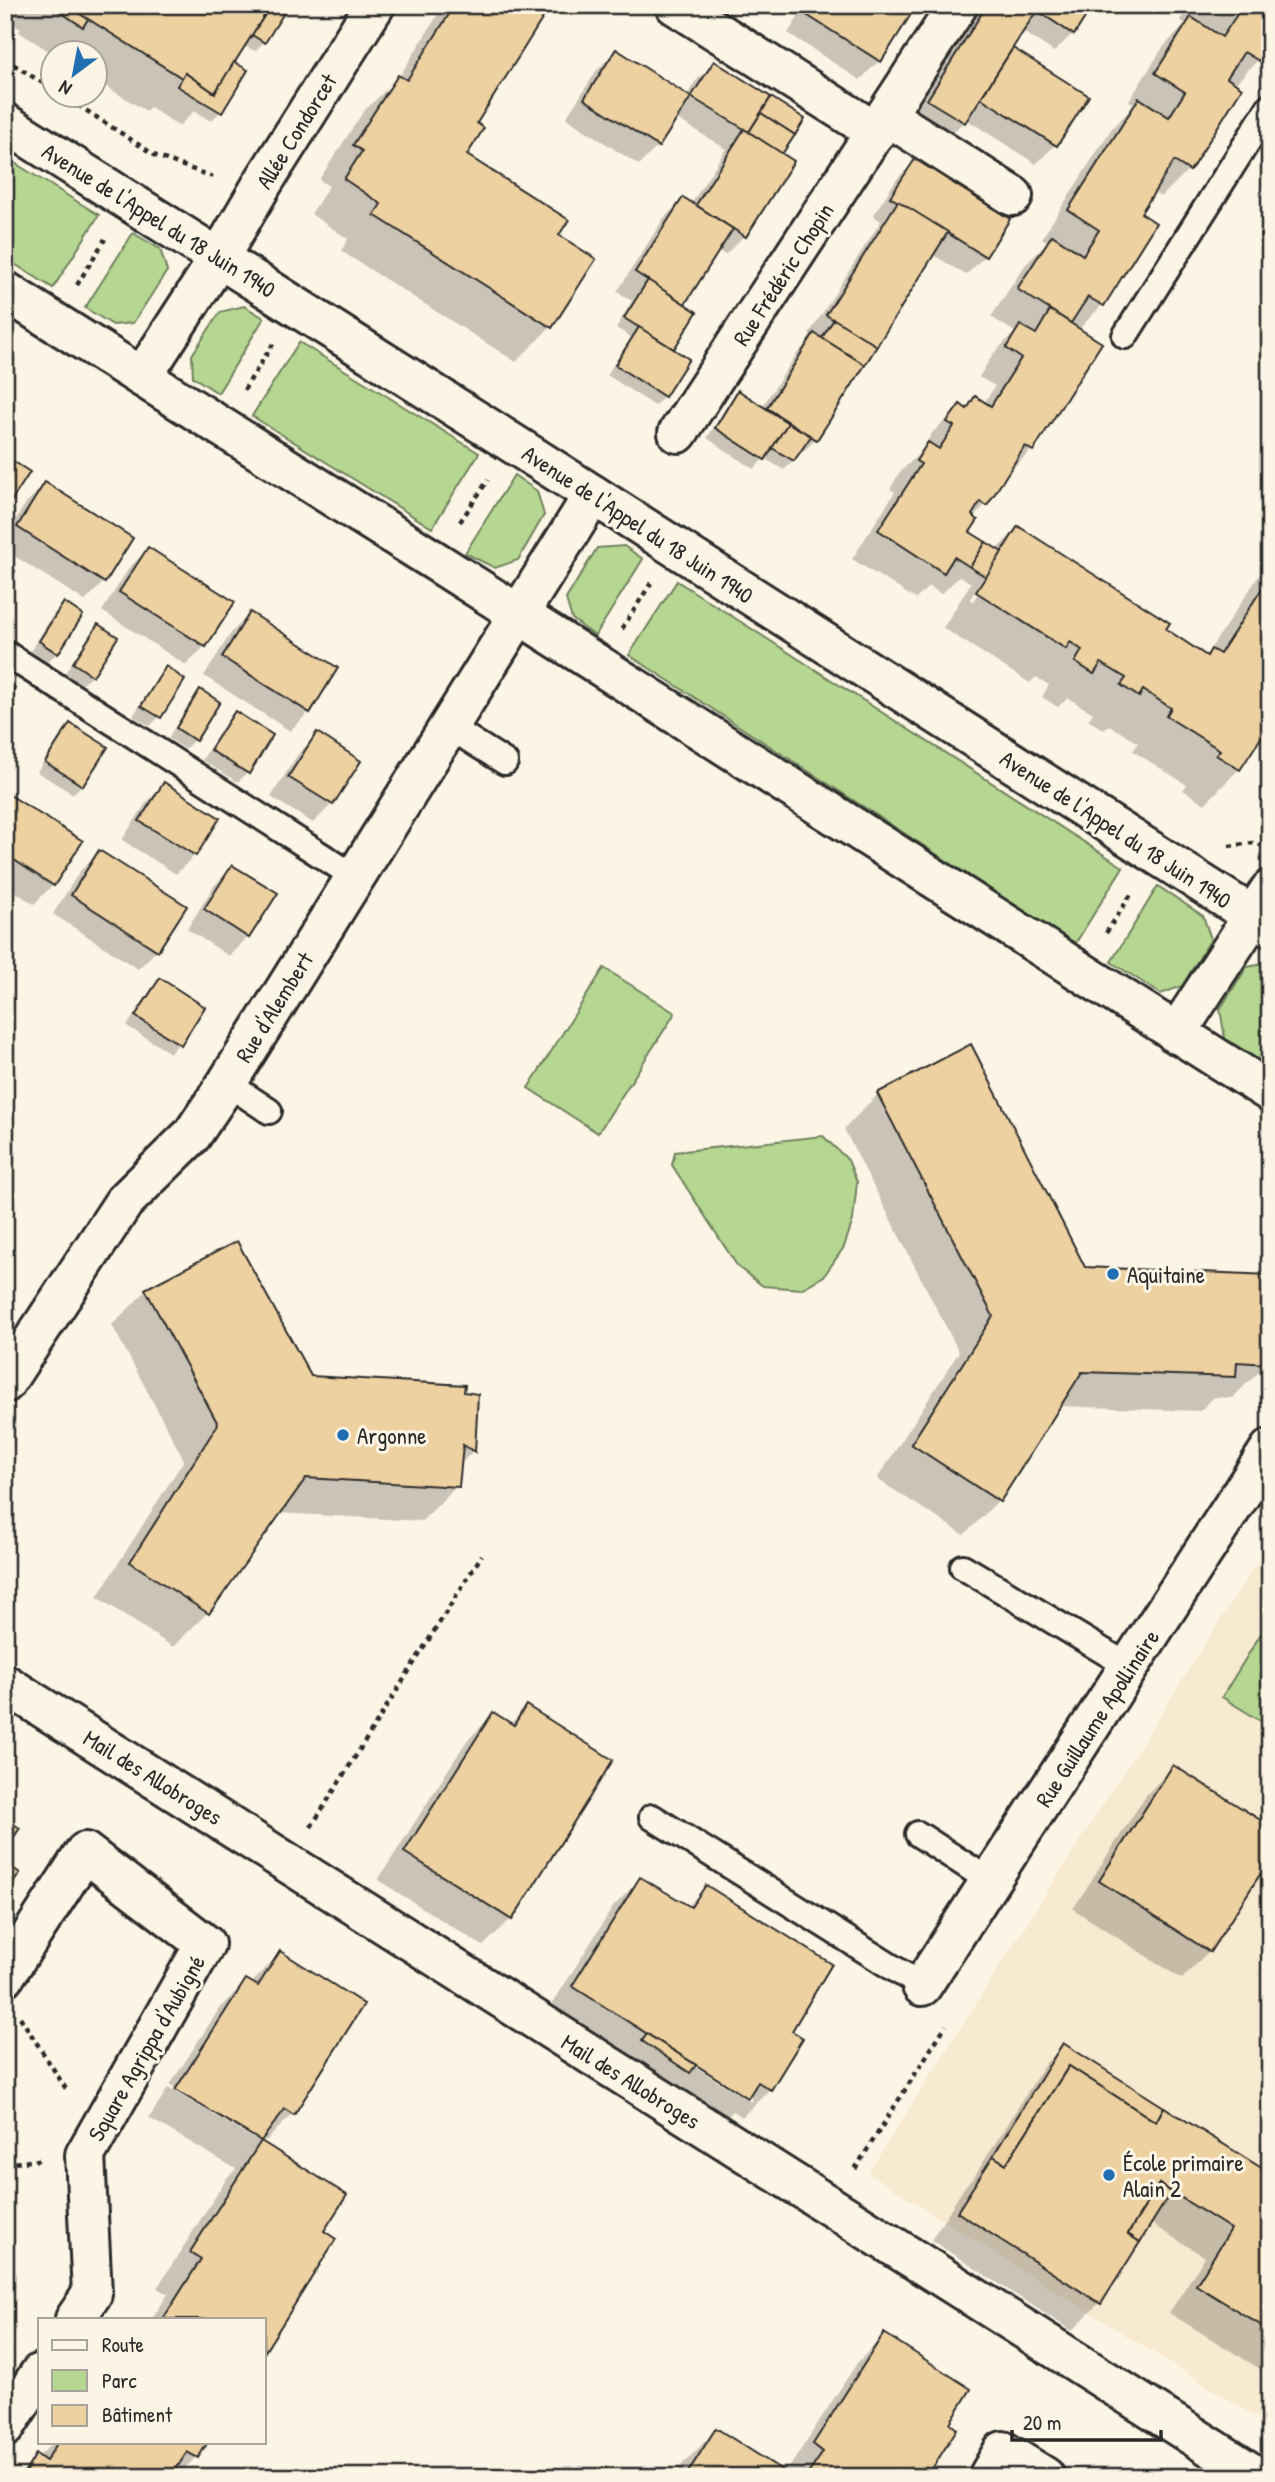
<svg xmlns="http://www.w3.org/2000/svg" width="1275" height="2482" font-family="'Patrick Hand',sans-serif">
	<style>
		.built { fill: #f8ead1 }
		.green { fill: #b5d791; stroke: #70815e; stroke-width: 2 }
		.shadow { fill: #0003; fill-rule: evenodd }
		.building { fill: #eed1a1; stroke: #2b2b2b; stroke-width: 2 }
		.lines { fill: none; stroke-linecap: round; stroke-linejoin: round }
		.lane-casing { stroke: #2b2b2b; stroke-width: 30 }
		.street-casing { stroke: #2b2b2b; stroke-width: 44 }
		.secondary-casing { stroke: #2b2b2b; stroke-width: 44 }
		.path { stroke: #2b2b2b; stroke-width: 4.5; stroke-dasharray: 5 5; stroke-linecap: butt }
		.lane { stroke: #fcf5e5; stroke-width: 24 }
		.street { stroke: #fcf5e5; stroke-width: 38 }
		.secondary { stroke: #fcf5e5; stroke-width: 38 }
		.poi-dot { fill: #1f6fb2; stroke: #fcf5e5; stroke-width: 2.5 }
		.labels { text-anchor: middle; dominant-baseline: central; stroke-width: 6; stroke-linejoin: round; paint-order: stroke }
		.street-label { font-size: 23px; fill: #2b2b2b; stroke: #fcf5e5 }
		.poi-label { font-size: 23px; fill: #2b2b2b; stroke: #fcf5e5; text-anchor: start }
	</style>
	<rect width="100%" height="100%" fill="#fcf5e5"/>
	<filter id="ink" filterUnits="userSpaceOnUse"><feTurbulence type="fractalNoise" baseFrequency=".0143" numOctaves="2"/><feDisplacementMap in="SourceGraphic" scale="14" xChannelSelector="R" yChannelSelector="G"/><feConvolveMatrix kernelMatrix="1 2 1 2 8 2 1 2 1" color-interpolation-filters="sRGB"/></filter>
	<g filter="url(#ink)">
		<polygon class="built" points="1270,1542 1270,2426 868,2173"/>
		<g class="green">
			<polygon points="5,157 99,215 53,288 5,258"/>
			<polygon points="133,233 160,249 167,271 133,323 113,325 85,308"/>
			<polygon points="244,306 264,318 218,393 193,377 192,355 220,312"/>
			<polygon points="299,342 479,453 432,528 252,416"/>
			<polygon points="514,475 537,491 544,515 518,560 495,568 465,553"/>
			<polygon points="624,546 643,559 595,636 572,619 566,599 597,548"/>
			<polygon points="677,581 1123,867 1075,944 629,655"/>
			<polygon points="1158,886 1203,916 1211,939 1182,986 1161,994 1111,962"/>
			<polygon points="1270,963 1270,1067 1225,1039 1220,1009 1247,967"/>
			<polygon points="604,968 675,1013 598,1133 528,1088"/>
			<polygon points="823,1136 848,1160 857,1182 853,1220 844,1247 824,1276 801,1289 763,1286 738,1267 672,1165 675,1152"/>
			<polygon points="1270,1619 1270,1727 1222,1697"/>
		</g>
		<g class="shadow">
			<polygon points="5,5 287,5 264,42 255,51 244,46 232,63 246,71 220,112 211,121 194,111 179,126 150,107 146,111 94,79 94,52 52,53 19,32 21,29 5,19"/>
			<polygon points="444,5 549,5 474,124 465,155 556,236 594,259 550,327 516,362 341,251 348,239 311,214 329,186 319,180 363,112 399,77"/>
			<polygon points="783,5 901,5 879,61 860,80 788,33 799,16"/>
			<polygon points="983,5 1091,5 1073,33 1054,52 1022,31 1011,49 1086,97 1055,145 1036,164 966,119 945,141 910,119"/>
			<path d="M1190,5H1270L1258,60L1234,85L1188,170L1161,197L1152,192L1139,213L1154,224L1102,305L1078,330L1032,450L1003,477L985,505L973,518L968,533L996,550L1018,528L1205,657L1270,559V725L1239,769L1205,804L1183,790L1187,785L1133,751L1138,743L1109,725L1104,730L1088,720L1093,713L1068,698L1058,707L1042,697L1049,685L1036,677L1030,683L943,628L971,583L960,576L941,594L929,586L916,599L852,559L895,492L890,489L900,472L922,451L932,433L960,406L965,409L976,398L984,403L995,386L979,377L993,354L1015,332L991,317L1025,265L1048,242L1042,238L1112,128L1135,105L1129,101L1163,47L1186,24L1180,20ZM995,559L998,561L973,601L970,599Z"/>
			<path d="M616,51L687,96L695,82L714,63L802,119L780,155L744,236L725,255L717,250L682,304L695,313L672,350L664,396L655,406L607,375L631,337L616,328L632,301L617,292L664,218L683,199L691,204L726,149L676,118L658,146L639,165L566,118L597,70ZM690,95H696L686,104L685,103Z"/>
			<polygon points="915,161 1007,220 985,256 966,275 932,254 816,439 784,470 764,458 754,469 707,438 729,402 739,393 762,407 796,355 813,337 809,334 881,221 873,216 896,180"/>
			<polygon points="45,484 104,582 85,601 5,550 5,537 26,503"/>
			<polygon points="148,549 205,646 186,665 102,611 129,568"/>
			<polygon points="64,604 57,653 47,662 31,651 54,613"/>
			<polygon points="250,614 309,712 290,731 204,676 231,633"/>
			<polygon points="98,627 92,675 82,684 65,673 89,636"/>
			<polygon points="166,669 159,717 150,726 133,716 157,678"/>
			<polygon points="201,691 194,740 185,749 168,738 191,701"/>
			<polygon points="235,713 247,773 238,782 202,760 226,722"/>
			<polygon points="70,725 82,785 73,794 37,772 61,734"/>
			<polygon points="317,735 332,804 313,823 271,797 298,754"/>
			<polygon points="165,784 195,855 176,874 122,840 146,803"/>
			<polygon points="5,794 53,885 34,904 5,885"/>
			<polygon points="99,852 157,950 138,969 53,914 80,871"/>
			<polygon points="233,867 248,937 229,956 187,929 214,886"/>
			<polygon points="160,980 179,1043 170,1053 127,1026 151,989"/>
			<polygon points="878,1094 1084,1269 1267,1364 1232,1398 1214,1397 1200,1411 1058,1406 998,1501 964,1535 877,1479 959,1352 844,1129"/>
			<polygon points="147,1290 310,1377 476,1396 473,1451 459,1465 457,1486 422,1521 279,1513 208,1612 173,1647 97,1597 184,1460 112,1325"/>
			<polygon points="527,1708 511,1919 483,1946 378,1880 466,1742 493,1714 510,1724"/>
			<polygon points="1173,1767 1209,1951 1182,1979 1073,1909 1146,1795"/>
			<path d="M640,1879L687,1907L707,1887L789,2032L800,2039L770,2089L742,2117L733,2111L719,2125L546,2014L613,1907ZM694,2062L752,2099L751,2102L694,2066Z"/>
			<polygon points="280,1953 293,2113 266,2141 261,2138 259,2141 345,2196 264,2319 152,2319 168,2294 157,2288 227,2178 236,2169 149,2118 168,2088 258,2141 258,2136 170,2085 219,2009 246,1981 251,1984"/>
			<polygon points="1064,2045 1261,2169 1270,2155 1270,2375 1169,2313 1205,2257 1150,2223 1099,2303 1072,2331 931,2240 965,2186 974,2177 1045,2064"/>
			<polygon points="884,2335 925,2477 674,2477 682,2465 716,2430 785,2474 857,2363"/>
			<polygon points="54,2442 206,2442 196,2457 176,2477 16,2477"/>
		</g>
		<g class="building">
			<polygon points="50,5 66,5 88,19 83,27"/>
			<polygon points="66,5 267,5 270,7 215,93 185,73 182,78"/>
			<polygon points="267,5 289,5 265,43 252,35 270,7"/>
			<polygon points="455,5 551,5 477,123 484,128 467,155 569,220 559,235 596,259 552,328 374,215 381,204 344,179 362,151 353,145 398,75 407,80"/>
			<polygon points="811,5 904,5 913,11 881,62 805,14"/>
			<polygon points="987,5 1029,5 1037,10 965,123 927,100"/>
			<polygon points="1029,5 1093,5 1074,35"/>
			<polygon points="1226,5 1270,5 1270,45 1259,61 1244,52 1227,78 1242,88 1190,171 1174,161 1141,213 1156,223 1104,306 1088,297 1071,323 1017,289 1052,235 1083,255 1099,230 1068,210 1139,98 1169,117 1185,92 1155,73 1191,17 1222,37 1238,13"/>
			<polygon points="1013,48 1089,96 1057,146 981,98"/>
			<polygon points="616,49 691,97 659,147 584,99"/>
			<polygon points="714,61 771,97 749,132 691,97"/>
			<polygon points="234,62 248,70 222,113 177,86 185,73 215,93"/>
			<polygon points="771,97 805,119 795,135 761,113"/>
			<polygon points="761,113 795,135 782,154 749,132"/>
			<polygon points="744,129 794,161 746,237 696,205"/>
			<polygon points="915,159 1010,219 986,257 890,197"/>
			<polygon points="683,197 733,229 685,304 635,272"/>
			<polygon points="898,201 948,232 877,346 826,315"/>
			<polygon points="648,280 697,312 674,349 624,318"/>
			<polygon points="1050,310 1102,343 1033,451 1025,446 987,506 980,502 972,515 978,520 970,532 986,542 970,567 954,557 944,573 878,530 921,464 916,461 928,442 939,449 954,426 947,422 960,404 967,409 975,396 991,406 1021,358 1006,348 1020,325 1036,334"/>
			<polygon points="834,319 877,346 865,365 822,338"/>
			<polygon points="639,327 689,359 665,397 615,365"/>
			<polygon points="814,333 865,365 817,440 767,408"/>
			<polygon points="738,390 788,423 765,460 715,428"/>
			<polygon points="788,423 811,436 794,461 772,448"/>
			<polygon points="5,456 30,472 5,511"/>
			<polygon points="45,482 133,538 105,583 17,527"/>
			<polygon points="1018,526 1170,623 1166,629 1207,656 1211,649 1220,654 1270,576 1270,724 1240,770 1216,755 1220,750 1166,716 1171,708 1143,690 1139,697 1121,685 1126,678 1101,663 1094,674 1075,662 1082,650 1070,642 1066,649 976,592"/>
			<polygon points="986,542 1002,552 986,577 970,567"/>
			<polygon points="148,547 235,602 206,647 119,592"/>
			<polygon points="5,565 15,571 5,587"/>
			<polygon points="64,602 83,615 58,654 39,641"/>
			<polygon points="250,612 338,668 310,713 222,657"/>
			<polygon points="98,624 118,637 93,676 73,663"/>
			<polygon points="166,666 185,680 161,718 141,706"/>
			<polygon points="5,682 15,688 5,704"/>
			<polygon points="200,689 220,702 196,741 176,728"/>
			<polygon points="235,711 273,735 249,774 210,750"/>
			<polygon points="70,723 108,747 83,786 45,762"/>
			<polygon points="317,732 361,761 333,805 288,777"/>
			<polygon points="164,782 220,818 196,856 139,821"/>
			<polygon points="5,792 83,841 54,886 5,854"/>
			<polygon points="99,850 187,906 158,951 71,895"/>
			<polygon points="232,865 278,893 249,938 204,909"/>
			<polygon points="160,978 205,1007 181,1045 135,1016"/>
			<polygon points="971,1044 1085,1267 1270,1275 1268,1364 1237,1362 1236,1377 1082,1372 1000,1502 911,1444 993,1316 877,1093"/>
			<polygon points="237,1241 311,1376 465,1385 464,1392 478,1394 475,1452 463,1445 459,1487 306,1478 209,1614 130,1562 218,1424 145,1289"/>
			<polygon points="526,1705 613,1760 512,1920 404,1852 493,1712 514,1725"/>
			<polygon points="1173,1765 1270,1826 1270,1859 1210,1952 1099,1881"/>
			<polygon points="5,1819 20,1828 5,1850"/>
			<polygon points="5,1863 20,1873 5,1895"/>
			<polygon points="640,1877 691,1907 706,1885 832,1964 792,2031 803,2038 771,2090 758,2082 748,2098 572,1986"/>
			<polygon points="280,1951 364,2004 294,2115 285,2109 261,2141 175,2090 246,1979 258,1986"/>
			<polygon points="647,2034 696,2065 690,2073 642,2041"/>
			<polygon points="1063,2043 1164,2107 1156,2122 1069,2066 1006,2164 993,2156"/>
			<polygon points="1069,2066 1156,2122 1164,2107 1268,2172 1270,2170 1270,2331 1196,2285 1231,2229 1159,2184 1128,2234 1140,2242 1101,2304 957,2212 993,2156 1006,2164"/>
			<polygon points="261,2141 347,2195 324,2231 336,2239 264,2353 264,2319 163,2319 201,2259 190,2252"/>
			<polygon points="1159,2184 1171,2192 1140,2242 1128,2234"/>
			<polygon points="884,2333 971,2389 950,2423 957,2429 927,2477 806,2477 823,2452 813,2444"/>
			<polygon points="716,2428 793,2477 685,2477"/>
			<polygon points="58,2442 208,2442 198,2458 187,2452 171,2477 22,2477 36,2454 46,2461"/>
		</g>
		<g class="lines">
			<defs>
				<g id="lane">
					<polyline points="1125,336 1270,106"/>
					<polyline points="5,653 355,877"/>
					<polyline points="448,726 505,762"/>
					<polyline points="227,1083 269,1111"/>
					<polyline points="963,1567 1130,1667"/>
					<polyline points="652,1817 922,1986"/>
					<polyline points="918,1834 990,1881"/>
				</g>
				<g id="street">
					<polyline points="675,5 876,132"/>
					<polyline points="887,116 1013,196"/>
					<polyline points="219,258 264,181 375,5"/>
					<polyline points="678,433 958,5"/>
					<polyline points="1253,916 1270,890"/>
					<polyline points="5,1383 124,1202 192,1135 227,1083 519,614"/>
					<polyline points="5,1684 1258,2477"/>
					<polyline points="5,1976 85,1852 205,1944 85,2155 92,2294 75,2319"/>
					<polyline points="922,1986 1270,1449"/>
					<polyline points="5,2427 40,2373"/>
					<polyline points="988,2477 1003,2451 1045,2477"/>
				</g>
				<g id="secondary">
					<polyline points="5,123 512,443 1270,927"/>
					<polyline points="5,291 435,561 1270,1092"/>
					<polyline points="142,377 219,258"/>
					<polyline points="519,614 593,495"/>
					<polyline points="1176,1034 1253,916"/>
				</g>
			</defs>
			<use href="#lane" class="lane-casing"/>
			<use href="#street" class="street-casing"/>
			<use href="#secondary" class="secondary-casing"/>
			<g class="path">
				<polyline points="5,59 52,89"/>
				<polyline points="61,94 156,156 213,177"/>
				<polyline points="77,285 105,239"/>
				<polyline points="244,390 273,344"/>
				<polyline points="460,522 488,480"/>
				<polyline points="622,629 651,583"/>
				<polyline points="1229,846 1253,843 1261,845"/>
				<polyline points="1106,933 1132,893"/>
				<polyline points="311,1827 482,1555"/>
				<polyline points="20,2017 68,2092"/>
				<polyline points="5,2164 39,2160"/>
				<polyline points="855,2169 946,2025"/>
			</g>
			<use href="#lane" class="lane"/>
			<use href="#street" class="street"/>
			<use href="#secondary" class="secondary"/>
		</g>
	</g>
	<g class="poi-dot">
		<circle cx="1113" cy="1274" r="7"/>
		<circle cx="343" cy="1435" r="7"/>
		<circle cx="1109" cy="2175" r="7"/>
	</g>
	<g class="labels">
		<g class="street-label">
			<text transform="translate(296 131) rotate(-58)">Allée Condorcet</text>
			<text transform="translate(159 220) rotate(32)">Avenue de l'Appel du 18 Juin 1940</text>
			<text transform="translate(783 274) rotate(-57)">Rue Frédéric Chopin</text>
			<text transform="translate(638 524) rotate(33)">Avenue de l'Appel du 18 Juin 1940</text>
			<text transform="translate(1116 829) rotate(33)">Avenue de l'Appel du 18 Juin 1940</text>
			<text transform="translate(274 1007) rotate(-58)">Rue d'Alembert</text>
			<text transform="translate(1097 1718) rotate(-57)">Rue Guillaume Apollinaire</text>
			<text transform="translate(153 1777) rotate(32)">Mail des Allobroges</text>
			<text transform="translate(146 2048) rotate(-60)">Square Agrippa d'Aubigné</text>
			<text transform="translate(631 2081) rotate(32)">Mail des Allobroges</text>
		</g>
		<g class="poi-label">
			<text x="1127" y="1274">Aquitaine</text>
			<text x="357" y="1435">Argonne</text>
			<text x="1123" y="2162">École primaire<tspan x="1123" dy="26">Alain 2</tspan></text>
		</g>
	</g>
	<rect width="1275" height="2482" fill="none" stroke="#fcf5e5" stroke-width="28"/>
	<rect x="14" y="14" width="1247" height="2454" fill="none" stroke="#2b2b2b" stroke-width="2.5" filter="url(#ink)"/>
	<rect x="38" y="2318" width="228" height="126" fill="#fcf5e5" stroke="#a8a49b" stroke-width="2"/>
	<rect x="52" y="2340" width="35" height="10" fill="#fcf5e5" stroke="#a8a49b" stroke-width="2"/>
	<text x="102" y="2352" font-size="21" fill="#2b2b2b">Route</text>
	<rect x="52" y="2370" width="35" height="21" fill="#b5d791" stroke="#a8a49b" stroke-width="2"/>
	<text x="102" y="2388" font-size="21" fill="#2b2b2b">Parc</text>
	<rect x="52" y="2405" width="35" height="21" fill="#eed1a1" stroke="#a8a49b" stroke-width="2"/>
	<text x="102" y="2422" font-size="21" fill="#2b2b2b">Bâtiment</text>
	<g transform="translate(74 74) rotate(212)"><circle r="33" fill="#fcf5e5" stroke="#a8a49b" stroke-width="2"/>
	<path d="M0-5L12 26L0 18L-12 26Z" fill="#1f6fb2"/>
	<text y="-10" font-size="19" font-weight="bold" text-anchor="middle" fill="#2b2b2b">N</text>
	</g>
	<path d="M1012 2430v10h149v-10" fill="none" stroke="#2b2b2b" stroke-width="3.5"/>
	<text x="1023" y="2430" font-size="21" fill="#2b2b2b" stroke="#fcf5e5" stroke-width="5" paint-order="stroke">20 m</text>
</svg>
